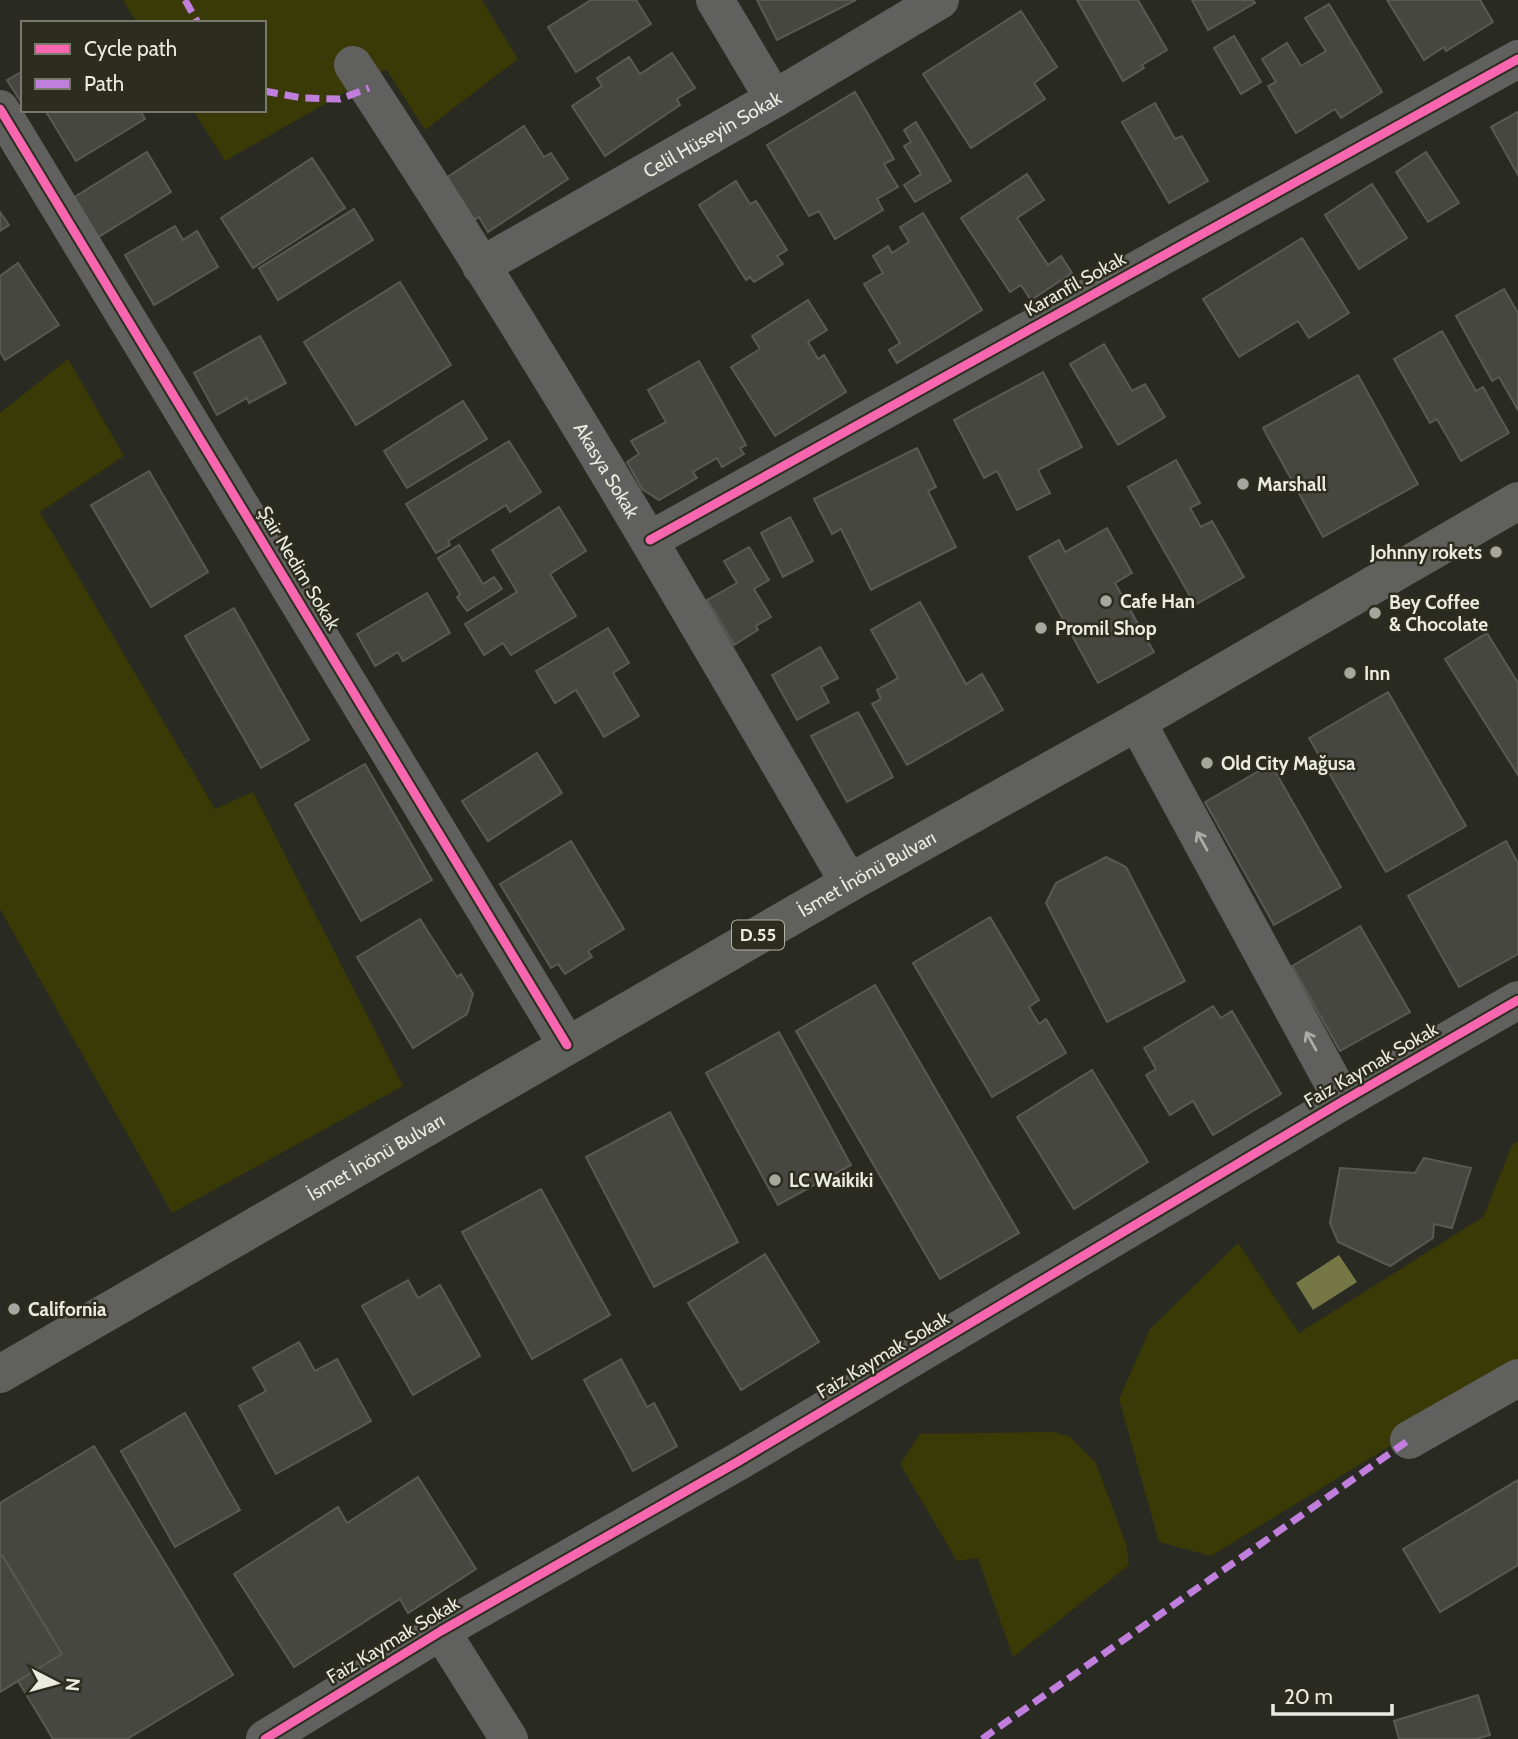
<svg xmlns="http://www.w3.org/2000/svg" width="1518" height="1739" font-family="Cabin,sans-serif">
	<style>
		.green { fill: #393a05 }
		.water { fill: #757744 }
		.building { fill: #464740; stroke: #5a5a54; stroke-width: 2 }
		.lines { fill: none; stroke-linecap: round; stroke-linejoin: round }
		.minor { stroke: #60615e; stroke-width: 38 }
		.major { stroke: #60615c; stroke-width: 38 }
		.quiet { stroke: #c07fdc; stroke-width: 7; stroke-dasharray: 14 7; stroke-linecap: butt }
		.cycleway-casing { stroke: #2c2d1e; stroke-width: 13 }
		.cycleway { stroke: #f766af; stroke-width: 9 }
		.oneway { stroke: #acada6 }
		.poi-dot { fill: #a6a79e; stroke: #2c2d1e; stroke-width: 2.5 }
		.labels { text-anchor: middle; dominant-baseline: central; stroke-width: 5; stroke-linejoin: round; paint-order: stroke }
		.shield { fill: #2c2d1e; stroke: #b1b2a6; stroke-width: 2 }
		.shield-label { font-size: 18px; font-weight: bold; fill: #eaebe1 }
		.street-label { font-size: 19px; fill: #eaebe1; stroke: #2c2d1e }
		.poi-label { font-size: 19px; font-weight: bold; fill: #eaebe1; stroke: #2c2d1e; text-anchor: start }
	</style>
	<rect width="100%" height="100%" fill="#292a22"/>
	<g class="green">
		<polygon points="123,0 482,0 518,59 425,130 386,69 225,161 193,110 264,110 264,23 137,23"/>
		<polygon points="68,359 124,456 40,512 215,809 253,792 403,1086 172,1213 0,909 0,413"/>
		<polygon points="1518,1141 1518,1367 1211,1556 1159,1542 1119,1399 1150,1329 1238,1243 1299,1333 1483,1217 1512,1145"/>
		<polygon points="1054,1432 1070,1437 1096,1463 1126,1544 1129,1565 1013,1657 978,1558 957,1561 900,1464 920,1434"/>
	</g>
	<polygon class="water" points="1339,1255 1357,1282 1313,1310 1296,1283"/>
	<g class="building">
		<polygon points="591,0 636,0 651,24 576,72 548,27"/>
		<polygon points="757,0 856,0 777,40"/>
		<polygon points="1077,0 1138,0 1167,50 1142,65 1144,68 1123,81"/>
		<polygon points="1192,0 1253,0 1255,3 1208,30"/>
		<polygon points="1387,0 1480,0 1493,22 1446,51 1444,47 1424,60"/>
		<polygon points="1329,4 1382,92 1341,118 1335,109 1296,133 1268,86 1276,82 1262,59 1287,43 1301,66 1326,51 1305,18"/>
		<polygon points="1021,11 1057,67 1034,83 1045,99 971,148 923,74"/>
		<polygon points="1234,36 1261,82 1241,94 1214,48"/>
		<polygon points="672,53 695,88 677,99 680,105 605,156 572,106 602,86 597,78 629,57 640,74"/>
		<polygon points="23,71 23,105 7,80"/>
		<polygon points="855,92 894,159 884,164 898,187 877,199 883,210 835,239 819,211 809,216 767,145"/>
		<polygon points="1155,103 1175,139 1182,136 1208,181 1169,203 1122,122"/>
		<polygon points="45,110 140,110 145,119 76,161"/>
		<polygon points="1518,112 1518,175 1491,127"/>
		<polygon points="916,122 951,181 915,202 904,185 921,174 904,146 911,142 904,130"/>
		<polygon points="524,126 544,157 551,153 568,179 488,232 479,217 467,225 440,182"/>
		<polygon points="147,152 171,192 92,241 68,201"/>
		<polygon points="1426,152 1459,203 1428,222 1396,172"/>
		<polygon points="312,158 345,208 253,268 221,218"/>
		<polygon points="1027,174 1044,200 1017,218 1048,265 1061,256 1072,273 1031,300 1021,285 1010,292 961,218"/>
		<polygon points="736,181 750,204 756,201 787,250 777,256 783,264 754,282 750,277 746,280 699,205"/>
		<polygon points="1372,184 1407,238 1359,269 1325,215"/>
		<polygon points="354,209 373,240 278,300 259,268"/>
		<polygon points="0,212 9,225 0,231"/>
		<polygon points="923,213 982,310 897,363 889,350 900,343 864,284 883,273 873,256 888,246 892,253 909,242 900,227"/>
		<polygon points="175,226 183,240 197,231 218,267 154,305 125,255"/>
		<polygon points="1302,238 1349,313 1309,338 1298,321 1239,357 1203,299"/>
		<polygon points="18,263 59,325 5,360 0,352 0,276"/>
		<polygon points="400,282 451,365 356,425 304,342"/>
		<polygon points="1504,289 1518,313 1518,410 1499,377 1492,381 1456,316"/>
		<polygon points="808,300 827,330 808,342 818,359 824,355 846,392 775,436 731,367 760,349 752,336"/>
		<polygon points="1442,331 1476,391 1483,387 1509,433 1461,461 1437,419 1430,423 1394,359"/>
		<polygon points="260,336 286,383 249,403 247,398 217,415 194,373"/>
		<polygon points="1104,344 1132,391 1145,384 1165,417 1118,445 1070,364"/>
		<polygon points="699,361 746,445 740,448 744,454 722,467 717,458 693,472 697,478 659,500 642,489 627,462 639,454 631,441 666,422 648,390"/>
		<polygon points="1043,372 1082,447 1038,470 1050,493 1017,510 997,471 984,478 954,420"/>
		<polygon points="1358,375 1418,484 1323,537 1263,428"/>
		<polygon points="463,401 487,439 407,488 384,451"/>
		<polygon points="509,441 541,492 510,512 506,505 448,541 450,545 436,553 406,504"/>
		<polygon points="917,448 936,487 928,491 956,547 871,590 841,529 832,534 814,499"/>
		<polygon points="1176,460 1200,503 1190,508 1201,527 1212,521 1244,577 1195,605 1128,487"/>
		<polygon points="149,471 208,572 151,607 91,505"/>
		<polygon points="559,507 586,551 550,574 576,616 511,655 503,643 484,655 465,624 517,592 492,550"/>
		<polygon points="790,517 813,561 783,577 761,533"/>
		<polygon points="1107,528 1132,573 1115,583 1154,652 1098,683 1029,557 1059,540 1065,552"/>
		<polygon points="459,545 483,584 494,577 502,589 467,611 457,597 460,594 438,558"/>
		<polygon points="749,547 769,580 754,589 771,617 756,626 758,630 734,645 707,600 737,583 724,561"/>
		<polygon points="427,593 450,633 403,661 398,652 375,666 357,634"/>
		<polygon points="920,602 966,684 982,674 1003,710 907,765 872,704 881,699 877,690 898,678 871,630"/>
		<polygon points="234,608 309,740 261,768 185,636"/>
		<polygon points="608,628 629,663 613,673 639,716 604,737 576,690 555,703 536,671"/>
		<polygon points="1487,633 1518,683 1518,775 1445,659"/>
		<polygon points="820,647 838,678 821,687 829,702 797,720 772,675"/>
		<polygon points="1388,692 1466,826 1386,872 1309,738"/>
		<polygon points="858,712 893,777 847,802 811,736"/>
		<polygon points="537,753 562,793 488,841 462,801"/>
		<polygon points="365,764 432,880 361,921 295,804"/>
		<polygon points="1271,764 1341,887 1274,925 1205,802"/>
		<polygon points="571,841 624,929 588,951 592,957 565,974 558,964 551,968 500,884"/>
		<polygon points="1506,841 1518,863 1518,954 1459,987 1408,896"/>
		<polygon points="1106,857 1126,867 1185,981 1107,1022 1046,903 1056,883"/>
		<polygon points="990,917 1039,1000 1029,1007 1039,1024 1046,1019 1066,1053 992,1097 913,963"/>
		<polygon points="420,919 457,977 461,974 473,994 467,1014 413,1048 357,957"/>
		<polygon points="1360,926 1410,1012 1340,1051 1292,966"/>
		<polygon points="875,985 1019,1233 940,1279 796,1031"/>
		<polygon points="1213,1006 1221,1018 1232,1011 1281,1094 1213,1135 1193,1101 1170,1115 1146,1075 1156,1069 1144,1048"/>
		<polygon points="779,1032 851,1165 778,1205 706,1073"/>
		<polygon points="1092,1070 1148,1162 1074,1209 1017,1117"/>
		<polygon points="670,1112 738,1242 654,1287 586,1157"/>
		<polygon points="1424,1158 1471,1168 1452,1228 1434,1224 1433,1238 1390,1266 1338,1242 1330,1223 1340,1168 1415,1173"/>
		<polygon points="541,1189 610,1315 532,1359 462,1232"/>
		<polygon points="765,1254 819,1342 741,1390 688,1303"/>
		<polygon points="408,1280 418,1298 440,1285 480,1356 413,1395 362,1306"/>
		<polygon points="299,1342 315,1371 337,1359 371,1421 276,1474 239,1406 266,1391 253,1368"/>
		<polygon points="621,1359 647,1407 654,1403 677,1446 633,1471 584,1380"/>
		<polygon points="185,1413 240,1510 175,1547 121,1451"/>
		<polygon points="94,1446 233,1675 127,1739 53,1739 0,1651 0,1503"/>
		<polygon points="418,1477 476,1569 408,1613 400,1599 294,1667 234,1574 338,1507 347,1523"/>
		<polygon points="1518,1480 1518,1565 1440,1612 1403,1549"/>
		<polygon points="2,1555 62,1654 0,1692 0,1557"/>
		<polygon points="1478,1695 1490,1735 1476,1739 1399,1739 1394,1721"/>
	</g>
	<g class="lines">
		<g class="minor">
			<polyline points="715,0 774,99"/>
			<path id="s1" d="M353,65C529,331 689,607 849,883"/>
			<polyline points="0,109 567,1045"/>
			<path id="s2" d="M481,266L774,99L940,0"/>
			<polyline points="650,540 1518,59"/>
			<polyline points="1137,722 1343,1101"/>
			<polyline points="1409,1440 1518,1378"/>
			<polyline points="441,1631 509,1739"/>
			<polyline points="265,1739 441,1631 739,1461 1343,1101 1518,1000"/>
		</g>
		<path class="major" id="s3" d="M0,1374L849,883L1137,722L1518,501"/>
		<g class="quiet">
			<polyline points="185,0 198,23"/>
			<polyline points="264,91 302,98 340,99 369,88"/>
			<polyline points="982,1739 1409,1440"/>
		</g>
		<defs>
			<g id="cycleway">
				<polyline points="0,109 567,1045"/>
				<polyline points="650,540 1518,59"/>
				<polyline points="265,1739 441,1631 739,1461 1343,1101 1518,1000"/>
			</g>
		</defs>
		<use href="#cycleway" class="cycleway-casing"/>
		<use href="#cycleway" class="cycleway"/>
	</g>
	<defs><path id="oneway-shaft" d="M-6 0H5M1.5-3L5.5 0L1.5 3" fill="none" stroke-width="1.6" stroke-linecap="round" stroke-linejoin="round" transform="scale(1.75)"/></defs>
	<g class="oneway">
		<use href="#oneway-shaft" transform="translate(1202 841) rotate(-119)"/>
		<use href="#oneway-shaft" transform="translate(1311 1041) rotate(-119)"/>
	</g>
	<g class="poi-dot">
		<circle cx="1243" cy="484" r="7"/>
		<circle cx="1496" cy="552" r="7"/>
		<circle cx="1106" cy="601" r="7"/>
		<circle cx="1375" cy="613" r="7"/>
		<circle cx="1041" cy="628" r="7"/>
		<circle cx="1350" cy="673" r="7"/>
		<circle cx="1207" cy="763" r="7"/>
		<circle cx="775" cy="1180" r="7"/>
		<circle cx="14" cy="1309" r="7"/>
	</g>
	<g class="labels">
		<rect class="shield" x="732" y="920.5" width="52" height="29" rx="5"/>
		<g class="shield-label">
			<text x="758" y="935">D.55</text>
		</g>
		<g class="street-label">
			<text stroke="none"><textPath href="#s2" startOffset="266">Celil Hüseyin Sokak</textPath></text>
			<text transform="translate(1075 284) rotate(-29)">Karanfil Sokak</text>
			<text stroke="none"><textPath href="#s1" startOffset="478">Akasya Sokak</textPath></text>
			<text transform="translate(299 568) rotate(59)">Şair Nedim Sokak</text>
			<text stroke="none"><textPath href="#s3" startOffset="1001">İsmet İnönü Bulvarı</textPath></text>
			<text transform="translate(1371 1065) rotate(-30)">Faiz Kaymak Sokak</text>
			<text stroke="none"><textPath href="#s3" startOffset="434">İsmet İnönü Bulvarı</textPath></text>
			<text transform="translate(883 1355) rotate(-31)">Faiz Kaymak Sokak</text>
			<text transform="translate(393 1640) rotate(-31)">Faiz Kaymak Sokak</text>
		</g>
		<g class="poi-label">
			<text x="1257" y="484">Marshall</text>
			<text x="1482" y="552" text-anchor="end">Johnny rokets</text>
			<text x="1120" y="601">Cafe Han</text>
			<text x="1389" y="602">Bey Coffee<tspan x="1389" dy="22">&amp; Chocolate</tspan></text>
			<text x="1055" y="628">Promil Shop</text>
			<text x="1364" y="673">Inn</text>
			<text x="1221" y="763">Old City Mağusa</text>
			<text x="789" y="1180">LC Waikiki</text>
			<text x="28" y="1309">California</text>
		</g>
	</g>
	<rect x="21" y="21" width="245" height="91" fill="#2c2d1e" stroke="#78796c" stroke-width="2"/>
	<rect x="35" y="44" width="35" height="10" fill="#f766af" stroke="#78796c" stroke-width="2"/>
	<text x="84" y="56" font-size="21" fill="#eaebe1">Cycle path</text>
	<rect x="35" y="79" width="35" height="10" fill="#c07fdc" stroke="#78796c" stroke-width="2"/>
	<text x="84" y="91" font-size="21" fill="#eaebe1">Path</text>
	<g transform="translate(56 1683) rotate(96)" stroke="#2c2d1e" stroke-width="5" paint-order="stroke">
	<path d="M0-5L12 26L0 18L-12 26Z" fill="#eaebe1"/>
	<text y="-10" font-size="19" font-weight="bold" text-anchor="middle" fill="#eaebe1">N</text>
	</g>
	<path d="M1273 1704v10h119v-10" fill="none" stroke="#eaebe1" stroke-width="3.5"/>
	<text x="1284" y="1704" font-size="21" fill="#eaebe1" stroke="#2c2d1e" stroke-width="5" paint-order="stroke">20 m</text>
</svg>
